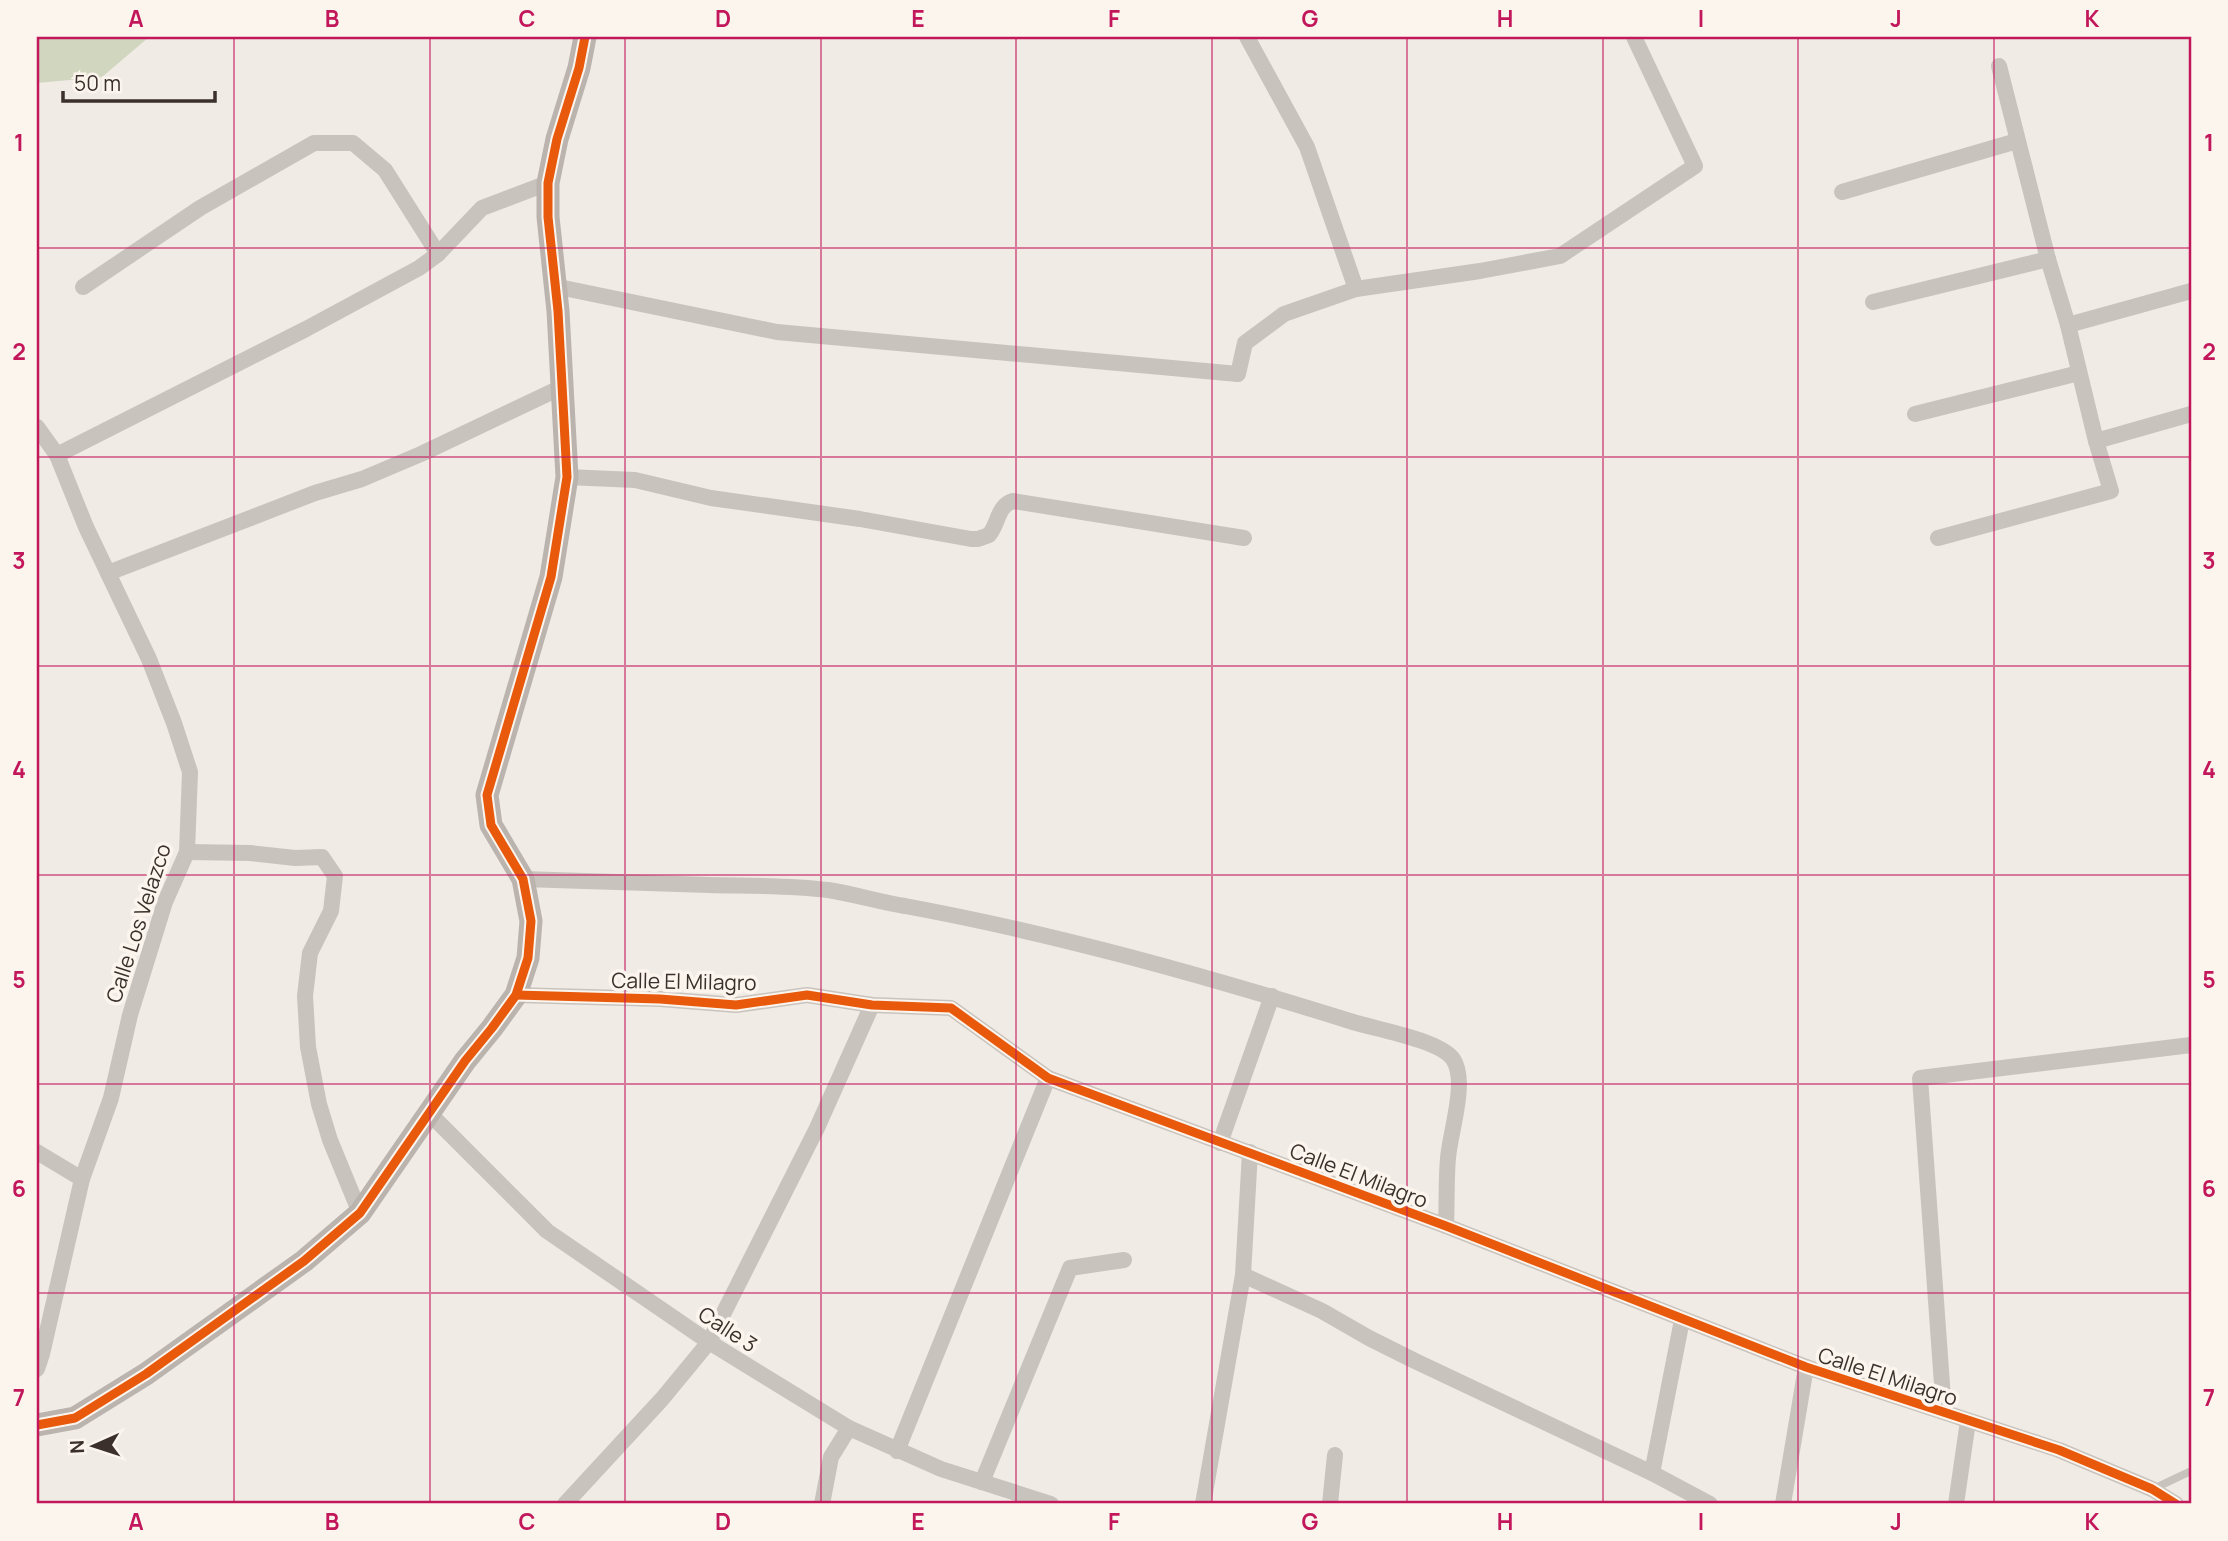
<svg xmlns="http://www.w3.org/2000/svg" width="2228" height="1541" font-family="Manrope,sans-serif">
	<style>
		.green { fill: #d1d6bf }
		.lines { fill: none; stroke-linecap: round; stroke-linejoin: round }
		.lane { stroke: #c9c3be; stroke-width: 8 }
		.street { stroke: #c9c3be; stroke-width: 16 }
		.secondary { stroke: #bab3ae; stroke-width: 23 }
		.cycleway-casing { stroke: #fbf5ee; stroke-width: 13 }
		.cycleway { stroke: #e8590c; stroke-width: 9 }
		.grid { fill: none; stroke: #c2185b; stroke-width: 2; stroke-opacity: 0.55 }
		.labels { text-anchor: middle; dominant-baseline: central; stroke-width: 7; stroke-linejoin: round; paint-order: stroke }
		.street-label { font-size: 21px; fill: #3b302b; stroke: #fbf5ee }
		.neatline { fill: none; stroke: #c2185b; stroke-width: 2.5 }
		.grid-label { font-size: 23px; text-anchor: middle; font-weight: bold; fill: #c2185b }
	</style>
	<rect width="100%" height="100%" fill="#f0ebe5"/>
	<polygon class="green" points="37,37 149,37 102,77 37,83"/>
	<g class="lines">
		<polyline class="lane" points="2153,1489 2191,1471"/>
		<g class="street">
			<polyline points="1247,37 1307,147 1356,289"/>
			<polyline points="1842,192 2017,141"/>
			<polyline points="554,286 777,332 1238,374 1245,343 1284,314 1356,289 1480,271 1560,256 1695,166 1634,37"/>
			<polyline points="83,287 200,208 314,143 353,143 385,170 438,254"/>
			<polyline points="1873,302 2048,259"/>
			<polyline points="2068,325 2191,291"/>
			<polyline points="1915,414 2079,373"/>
			<polyline points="37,427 57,455 86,527 149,659 174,723 190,772 187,852 165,902 130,1015 111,1098 82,1179 42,1354 37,1369"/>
			<polyline points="2096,441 2191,414"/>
			<polyline points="57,455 306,329 419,268 438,254 482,208 548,183"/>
			<path d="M567,477L635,480L711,498L860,519L971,539H978L989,535C999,523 997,506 1013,501L1244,538"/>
			<polyline points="1938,538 2111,491 2096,441 2068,325 2048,259 1999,66"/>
			<polyline points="108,573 315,493 362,479 421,454 564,386"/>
			<polyline points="187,852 250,853 295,858 322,857 335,876 331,911 310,953 305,996 308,1047 319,1104 330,1140 360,1213"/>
			<path d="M523,879C585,881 647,883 709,885C749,886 788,885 828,890C854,894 879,902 905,906C1057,934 1206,976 1353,1022C1376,1029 1439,1040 1453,1059C1468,1081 1450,1132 1448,1158C1446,1181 1447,1204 1446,1226"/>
			<polyline points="516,995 660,999 736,1005 807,995 872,1005 951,1008 1048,1078 1446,1226 1806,1367 2059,1450 2152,1489 2176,1504"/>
			<polyline points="429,1113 547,1231 709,1342 849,1428 941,1469 1051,1504"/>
			<polyline points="1220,1143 1272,996"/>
			<polyline points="37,1152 82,1179"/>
			<polyline points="1243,1275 1322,1311 1369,1338 1415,1361 1652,1473 1682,1320"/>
			<polyline points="1944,1412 1920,1078 2191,1045"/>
			<polyline points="897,1451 1048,1078"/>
			<polyline points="1652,1473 1710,1504"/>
			<polyline points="982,1482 1070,1268 1124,1260"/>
			<polyline points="565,1504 662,1399 709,1342 817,1128 872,1005"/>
			<polyline points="822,1504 831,1457 849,1428"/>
			<polyline points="1203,1504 1243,1275 1250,1152"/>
			<polyline points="1330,1504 1335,1455"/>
			<polyline points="1783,1504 1806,1367"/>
			<polyline points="1956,1504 1968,1421"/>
		</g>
		<polyline class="secondary" points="37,1425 75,1418 146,1374 304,1261 360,1213 465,1061 492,1028 516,995 528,958 531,921 523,879 491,825 487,795 551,577 567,477 558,311 548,217 548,183 557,139 579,68 585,37"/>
		<defs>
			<g id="cycleway">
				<polyline points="516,995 660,999 736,1005 807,995 872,1005 951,1008 1048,1078 1446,1226 1806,1367 2059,1450 2152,1489 2176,1504"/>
				<polyline points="37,1425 75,1418 146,1374 304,1261 360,1213 465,1061 492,1028 516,995 528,958 531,921 523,879 491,825 487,795 551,577 567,477 558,311 548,217 548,183 557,139 579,68 585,37"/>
			</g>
		</defs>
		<use href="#cycleway" class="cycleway-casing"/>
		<use href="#cycleway" class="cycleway"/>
	</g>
	<path class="grid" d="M234,37V1504M430,37V1504M625,37V1504M821,37V1504M1016,37V1504M1212,37V1504M1407,37V1504M1603,37V1504M1798,37V1504M1994,37V1504M37,248H2191M37,457H2191M37,666H2191M37,875H2191M37,1084H2191M37,1293H2191"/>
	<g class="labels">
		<g class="street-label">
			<text transform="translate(138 923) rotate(-72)">Calle Los Velazco</text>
			<text transform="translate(684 981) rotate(1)">Calle El Milagro</text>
			<text transform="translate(1359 1175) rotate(21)">Calle El Milagro</text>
			<text transform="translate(728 1329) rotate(33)">Calle 3</text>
			<text transform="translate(1888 1376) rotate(18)">Calle El Milagro</text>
		</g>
	</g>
	<rect width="2228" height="1541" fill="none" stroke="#fbf5ee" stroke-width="77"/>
	<g transform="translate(94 1446) rotate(267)" stroke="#fbf5ee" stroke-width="5" paint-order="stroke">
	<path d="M0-5L12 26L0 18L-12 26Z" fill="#3b302b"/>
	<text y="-10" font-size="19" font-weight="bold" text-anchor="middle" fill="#3b302b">N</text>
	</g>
	<path d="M63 91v10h152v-10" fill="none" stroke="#3b302b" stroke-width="3.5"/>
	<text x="74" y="91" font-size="21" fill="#3b302b" stroke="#fbf5ee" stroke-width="5" paint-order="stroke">50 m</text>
	<rect x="38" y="38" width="2152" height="1464" class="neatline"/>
	<g class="grid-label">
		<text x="136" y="27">A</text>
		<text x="332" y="27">B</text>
		<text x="527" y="27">C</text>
		<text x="723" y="27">D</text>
		<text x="918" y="27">E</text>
		<text x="1114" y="27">F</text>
		<text x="1310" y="27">G</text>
		<text x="1505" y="27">H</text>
		<text x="1701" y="27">I</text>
		<text x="1896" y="27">J</text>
		<text x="2092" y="27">K</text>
		<text x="19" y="151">1</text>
		<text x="2209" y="151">1</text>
		<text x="19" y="360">2</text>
		<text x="2209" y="360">2</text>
		<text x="19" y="569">3</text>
		<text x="2209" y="569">3</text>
		<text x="19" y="778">4</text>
		<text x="2209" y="778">4</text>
		<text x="19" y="988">5</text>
		<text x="2209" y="988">5</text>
		<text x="19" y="1197">6</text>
		<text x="2209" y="1197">6</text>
		<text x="19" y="1406">7</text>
		<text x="2209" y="1406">7</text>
		<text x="136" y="1530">A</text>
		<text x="332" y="1530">B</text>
		<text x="527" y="1530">C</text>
		<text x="723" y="1530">D</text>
		<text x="918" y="1530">E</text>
		<text x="1114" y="1530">F</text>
		<text x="1310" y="1530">G</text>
		<text x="1505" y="1530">H</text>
		<text x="1701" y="1530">I</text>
		<text x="1896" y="1530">J</text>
		<text x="2092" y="1530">K</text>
	</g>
</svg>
